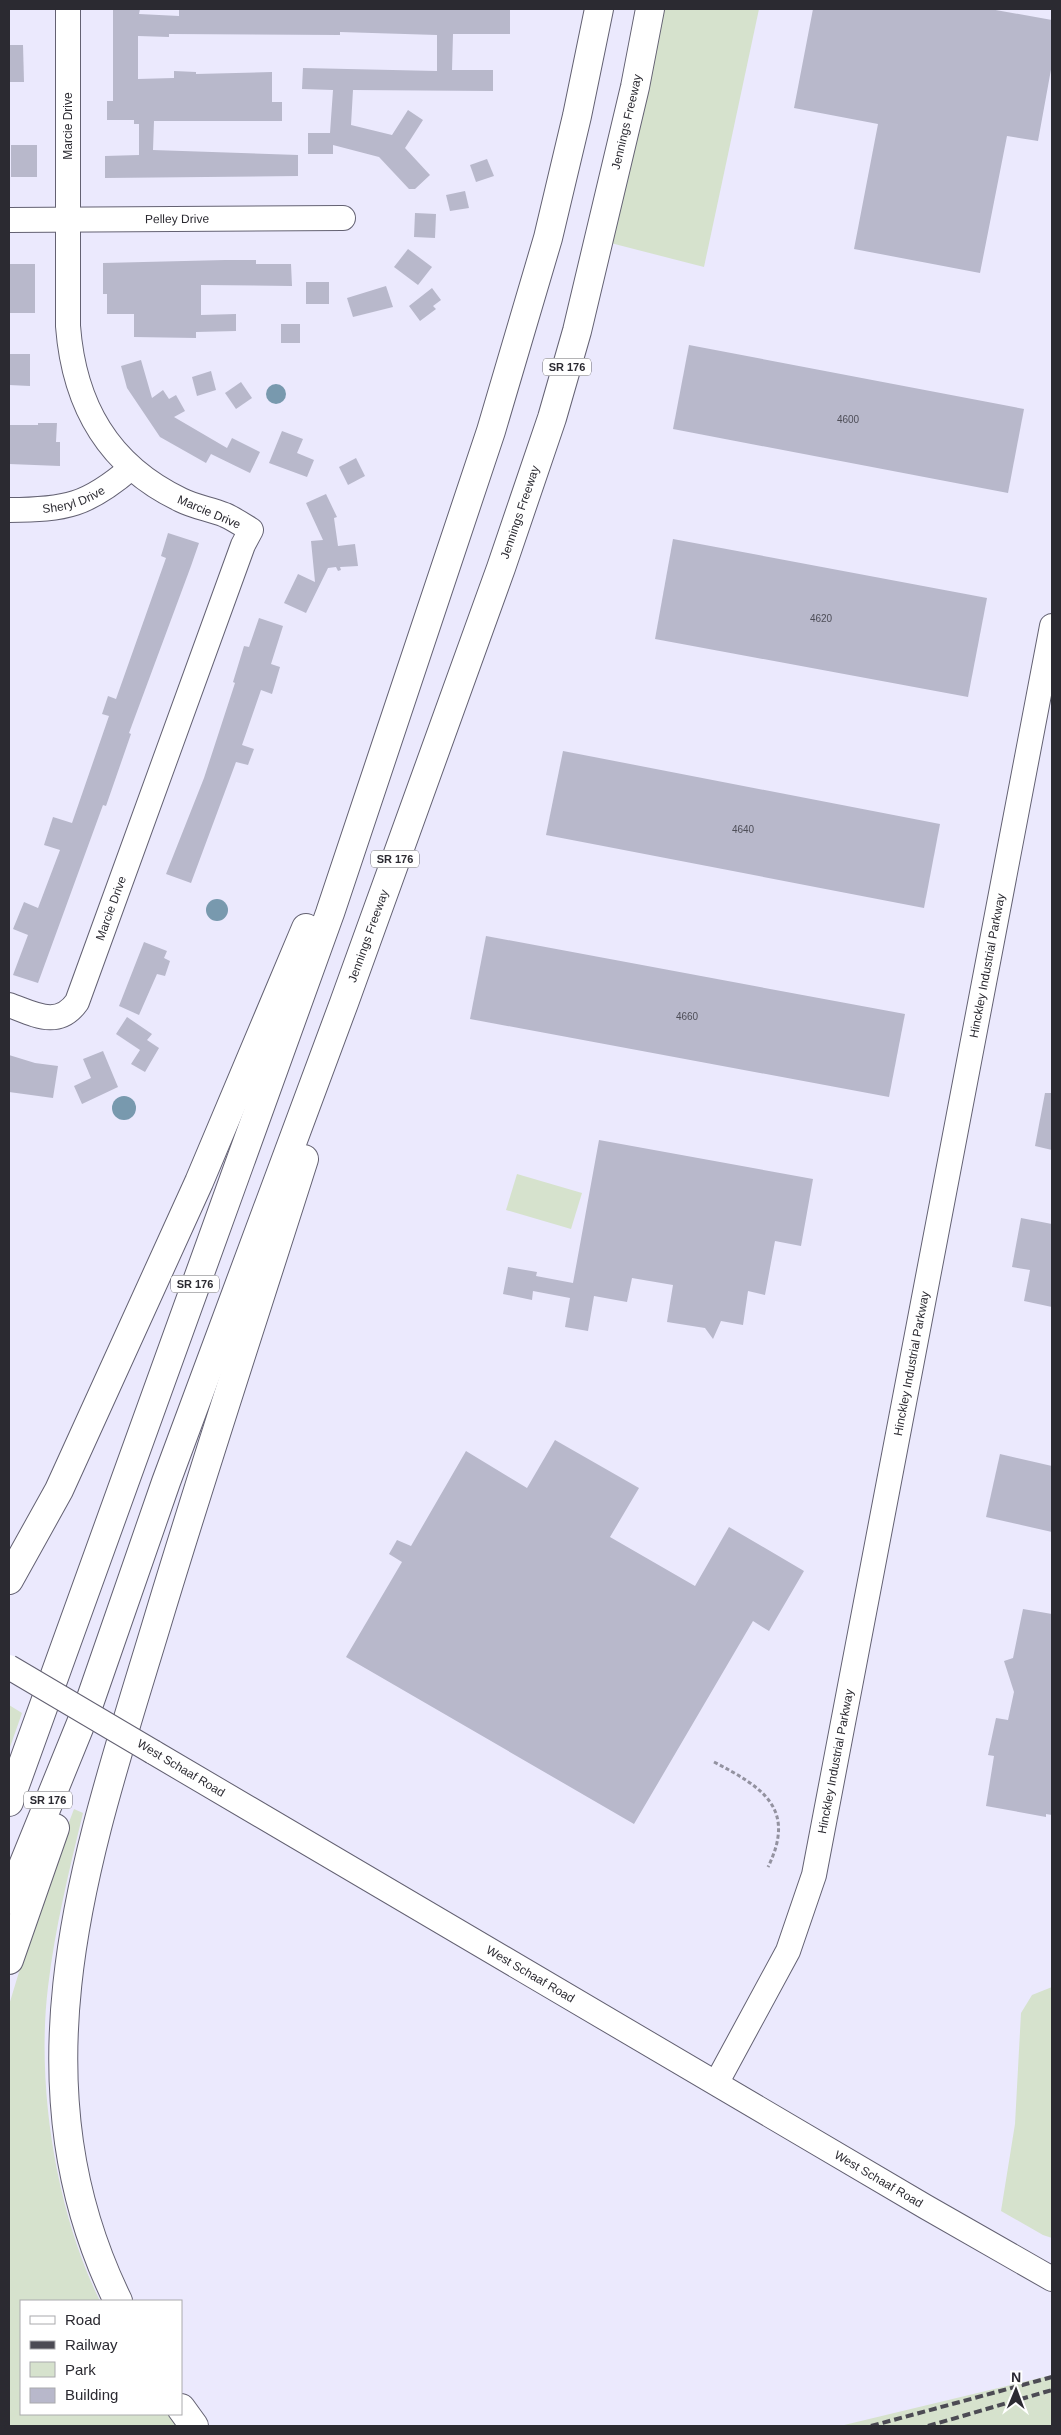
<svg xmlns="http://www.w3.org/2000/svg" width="1061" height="2435" font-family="Arial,sans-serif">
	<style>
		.green { fill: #d6e2cd }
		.water { fill: #7899ae }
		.building { fill: #b8b8cb }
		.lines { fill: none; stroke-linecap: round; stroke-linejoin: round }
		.minor-casing { stroke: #636172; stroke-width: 26 }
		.highway-casing { stroke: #636172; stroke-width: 30 }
		.path { stroke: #9392a0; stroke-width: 3; stroke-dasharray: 4 2.5; stroke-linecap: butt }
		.minor { stroke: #fff; stroke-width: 24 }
		.highway { stroke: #fff; stroke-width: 28 }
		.rail { stroke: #4c4b54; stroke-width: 4; stroke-dasharray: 8 4; stroke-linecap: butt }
		.minor-bridge-casing { stroke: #636172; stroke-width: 26; stroke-linecap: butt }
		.minor-bridge { stroke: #fff; stroke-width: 24 }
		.labels { text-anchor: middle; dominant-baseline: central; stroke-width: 4; stroke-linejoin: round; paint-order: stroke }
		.number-label { font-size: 10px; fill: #4e4e58 }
		.shield { fill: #fff; stroke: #6b6a6f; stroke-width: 1 }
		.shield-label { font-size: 11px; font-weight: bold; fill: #2b2a31 }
		.street-label { font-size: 12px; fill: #2b2a31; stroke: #fff }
	</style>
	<rect width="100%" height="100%" fill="#ebe9fd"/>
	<g class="green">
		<polygon points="650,9 759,9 704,267 599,240"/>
		<polygon points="517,1174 582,1193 571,1229 506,1210"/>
		<polygon points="9,1705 22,1713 9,1750"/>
		<path d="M74,1809L83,1813C69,1871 55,1928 48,1987C36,2086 56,2212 100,2301H21V2414H168L177,2426H9V2005L46,1883Z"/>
		<polygon points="1052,1987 1052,2238 1043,2235 1001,2211 1015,2124 1021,2013 1032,1995"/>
		<polygon points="1052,2375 1052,2426 840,2426"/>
	</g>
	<g class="water">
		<circle cx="276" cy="394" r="10"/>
		<circle cx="217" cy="910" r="11"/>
		<circle cx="124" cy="1108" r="12"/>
	</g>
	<g class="building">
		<polygon points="113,9 140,9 139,14 179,16 179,9 510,9 510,34 453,34 452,70 493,70 493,91 353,90 351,125 392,135 408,110 423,120 405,148 430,175 415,189 409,189 379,157 333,145 333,154 308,154 308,133 330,133 333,90 302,89 303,68 437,71 437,35 340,32 340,35 169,34 169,37 138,36 138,79 174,78 174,71 196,72 196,74 272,72 272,102 282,102 282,121 154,121 153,150 298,155 298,176 105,178 105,156 139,155 139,124 134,124 134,120 107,120 107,101 113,101"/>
		<polygon points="813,9 990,9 1052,20 1052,64 1038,141 1007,136 980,273 854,249 878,124 794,108"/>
		<polygon points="9,45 23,45 24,82 9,82"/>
		<rect x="11" y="145" width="26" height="32"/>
		<polygon points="487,159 494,176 476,182 470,165"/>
		<polygon points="465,191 469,208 450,211 446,195"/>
		<polygon points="415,213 436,214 435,238 414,237"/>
		<polygon points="408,249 432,267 418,285 394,267"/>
		<polygon points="225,260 256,260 256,264 291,264 292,286 201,285 201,315 236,314 236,331 196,332 196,338 134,337 134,314 107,314 107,294 103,294 103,263"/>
		<rect x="10" y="264" width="25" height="49"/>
		<rect x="306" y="282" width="23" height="22"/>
		<polygon points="386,286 393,307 353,317 347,298"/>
		<polygon points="432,288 441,300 433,306 436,309 420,321 409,306"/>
		<rect x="281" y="324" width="19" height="19"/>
		<polygon points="689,345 1024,409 1008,493 673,429"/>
		<polygon points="9,354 30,354 30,386 9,385"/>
		<polygon points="141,360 152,398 163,390 169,399 176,395 185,411 174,417 227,448 232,438 260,452 250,473 211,454 206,463 160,437 127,388 121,366"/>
		<polygon points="211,371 216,390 197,396 192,377"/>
		<polygon points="241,382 252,398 236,409 225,393"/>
		<polygon points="38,423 57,423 56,442 60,442 60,466 9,464 9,425 38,425"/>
		<polygon points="282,431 303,439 297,453 314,460 307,477 269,463"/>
		<polygon points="356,458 365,476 348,485 339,467"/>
		<polygon points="326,494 337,517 334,518 338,546 355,544 358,566 340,567 341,570 338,571 336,567 328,568 306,613 284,603 298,574 315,582 311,541 323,540 306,503"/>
		<polygon points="168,533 199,543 191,566 129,733 131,734 106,806 103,805 38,983 13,975 28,935 13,929 24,902 38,908 60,850 44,845 53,817 72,823 109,716 102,714 108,696 116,699 166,558 161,556"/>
		<polygon points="673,539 987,598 968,697 655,639"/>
		<polygon points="259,618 283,626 271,664 280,667 272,694 261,690 242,745 254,749 248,765 236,762 191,883 166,874 204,778 235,683 233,682 244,646 249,647"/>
		<polygon points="563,751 940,824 924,908 546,835"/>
		<polygon points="486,936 905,1014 889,1097 470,1019"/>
		<polygon points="144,942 167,951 164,958 170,961 165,976 157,974 139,1015 119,1006"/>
		<polygon points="127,1017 152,1034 147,1040 159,1048 145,1072 131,1064 140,1050 116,1034"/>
		<polygon points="103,1051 118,1087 82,1104 74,1086 91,1078 83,1059"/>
		<polygon points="9,1055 35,1063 58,1066 53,1098 9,1092"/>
		<polygon points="1045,1093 1052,1093 1052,1150 1035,1146"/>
		<polygon points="599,1140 813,1179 801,1246 775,1241 765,1295 748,1291 743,1325 721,1321 713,1339 705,1328 667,1322 673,1285 632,1278 627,1302 594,1296 588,1331 565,1327 570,1298 533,1291 532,1300 503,1294 508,1267 537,1272 536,1276 573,1283"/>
		<polygon points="1021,1218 1052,1224 1052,1307 1024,1301 1030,1270 1012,1267"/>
		<polygon points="555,1440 639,1488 610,1537 695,1586 729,1527 804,1571 769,1631 753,1621 634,1824 346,1657 402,1562 389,1554 397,1540 411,1546 466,1451 527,1488"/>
		<polygon points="1000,1454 1052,1466 1052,1532 986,1517"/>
		<polygon points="1023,1609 1052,1614 1052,1815 1046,1814 1046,1817 986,1806 994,1756 988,1755 996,1718 1008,1720 1014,1692 1004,1661 1013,1658"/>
	</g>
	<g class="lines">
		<defs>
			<g id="minor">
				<path id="s1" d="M9,220L343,218"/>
				<path id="s2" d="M9,510C66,510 88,505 131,468"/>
				<path id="s3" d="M9,1005C34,1014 58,1029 77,1002L243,545L251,530C243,525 234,519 225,515C210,509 195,507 181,500C108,465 74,405 68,326V9"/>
				<path id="s4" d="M153,1752L926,2207L1052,2279"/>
				<path id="s5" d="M717,2082L788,1951L814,1875L1052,626"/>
			</g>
			<g id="highway">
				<polyline points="9,1580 59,1490 199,1182 306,928"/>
				<polyline points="9,1802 330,913 491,431 548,238 577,116 599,9"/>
				<path id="s6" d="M9,1900L90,1701L166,1482L344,1003L501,568L552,418L577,331L635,87L650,9"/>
				<polyline points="9,1960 55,1828"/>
				<path d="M118,2301C5,2070 91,1843 160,1613C206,1461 256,1310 304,1159"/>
				<polyline points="181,2408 194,2426"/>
			</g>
		</defs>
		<use href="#minor" class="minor-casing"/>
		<use href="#highway" class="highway-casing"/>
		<path class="path" d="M714,1762C762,1787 797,1808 768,1867"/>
		<use href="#minor" class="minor"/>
		<use href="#highway" class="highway"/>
		<g class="rail">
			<polyline points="871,2426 1052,2377"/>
			<polyline points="928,2426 1052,2390"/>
		</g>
		<defs>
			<polyline id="minor-bridge" points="9,1667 153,1752"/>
		</defs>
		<use href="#minor-bridge" class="minor-bridge-casing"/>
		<use href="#minor-bridge" class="minor-bridge"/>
	</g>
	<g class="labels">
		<g class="number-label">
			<text x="848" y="419">4600</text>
			<text x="821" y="618">4620</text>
			<text x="743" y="829">4640</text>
			<text x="687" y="1016">4660</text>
		</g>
		<g class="shield">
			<rect x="543" y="358.5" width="48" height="17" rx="4"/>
			<rect x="371" y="850.5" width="48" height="17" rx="4"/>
			<rect x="171" y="1275.5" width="48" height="17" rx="4"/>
			<rect x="24" y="1791.5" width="48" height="17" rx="4"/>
		</g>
		<g class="shield-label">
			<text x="567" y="367">SR 176</text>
			<text x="395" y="859">SR 176</text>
			<text x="195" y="1284">SR 176</text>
			<text x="48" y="1800">SR 176</text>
		</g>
		<g class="street-label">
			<text stroke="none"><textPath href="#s6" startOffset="1884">Jennings Freeway</textPath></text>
			<text transform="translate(68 126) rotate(-90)">Marcie Drive</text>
			<text stroke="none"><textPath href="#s1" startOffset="168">Pelley Drive</textPath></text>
			<text stroke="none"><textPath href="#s2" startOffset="66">Sheryl Drive</textPath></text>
			<text transform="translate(209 512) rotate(23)">Marcie Drive</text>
			<text stroke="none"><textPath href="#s6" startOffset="1479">Jennings Freeway</textPath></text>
			<text stroke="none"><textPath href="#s3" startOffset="175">Marcie Drive</textPath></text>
			<text stroke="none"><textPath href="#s6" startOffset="1029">Jennings Freeway</textPath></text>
			<text stroke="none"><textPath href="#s5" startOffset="1155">Hinckley Industrial Parkway</textPath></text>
			<text stroke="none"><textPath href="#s5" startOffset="750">Hinckley Industrial Parkway</textPath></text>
			<text stroke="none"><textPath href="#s5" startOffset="345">Hinckley Industrial Parkway</textPath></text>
			<text transform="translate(181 1768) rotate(31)">West Schaaf Road</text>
			<text stroke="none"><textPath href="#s4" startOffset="438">West Schaaf Road</textPath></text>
			<text stroke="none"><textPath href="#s4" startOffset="842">West Schaaf Road</textPath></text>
		</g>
	</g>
	<rect width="1061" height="2435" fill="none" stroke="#2b2a31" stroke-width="20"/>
	<rect x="20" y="2300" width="162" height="115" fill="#ffffff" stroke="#aaaaad"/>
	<rect x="30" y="2316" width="25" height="8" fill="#ffffff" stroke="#aaaaad"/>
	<text x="65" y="2325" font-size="15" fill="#2b2a31">Road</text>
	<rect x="30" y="2341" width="25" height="8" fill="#4c4b54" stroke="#aaaaad"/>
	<text x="65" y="2350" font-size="15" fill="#2b2a31">Railway</text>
	<rect x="30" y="2362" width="25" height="15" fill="#d6e2cd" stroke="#aaaaad"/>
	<text x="65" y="2375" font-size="15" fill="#2b2a31">Park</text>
	<rect x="30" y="2388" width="25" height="15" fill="#b8b8cb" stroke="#aaaaad"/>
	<text x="65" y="2400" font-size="15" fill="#2b2a31">Building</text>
	<g transform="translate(1016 2390) rotate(1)" stroke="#ffffff" stroke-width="4" paint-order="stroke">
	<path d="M0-4L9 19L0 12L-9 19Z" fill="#2b2a31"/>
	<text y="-8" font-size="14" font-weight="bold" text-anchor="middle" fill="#2b2a31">N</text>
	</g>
</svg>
